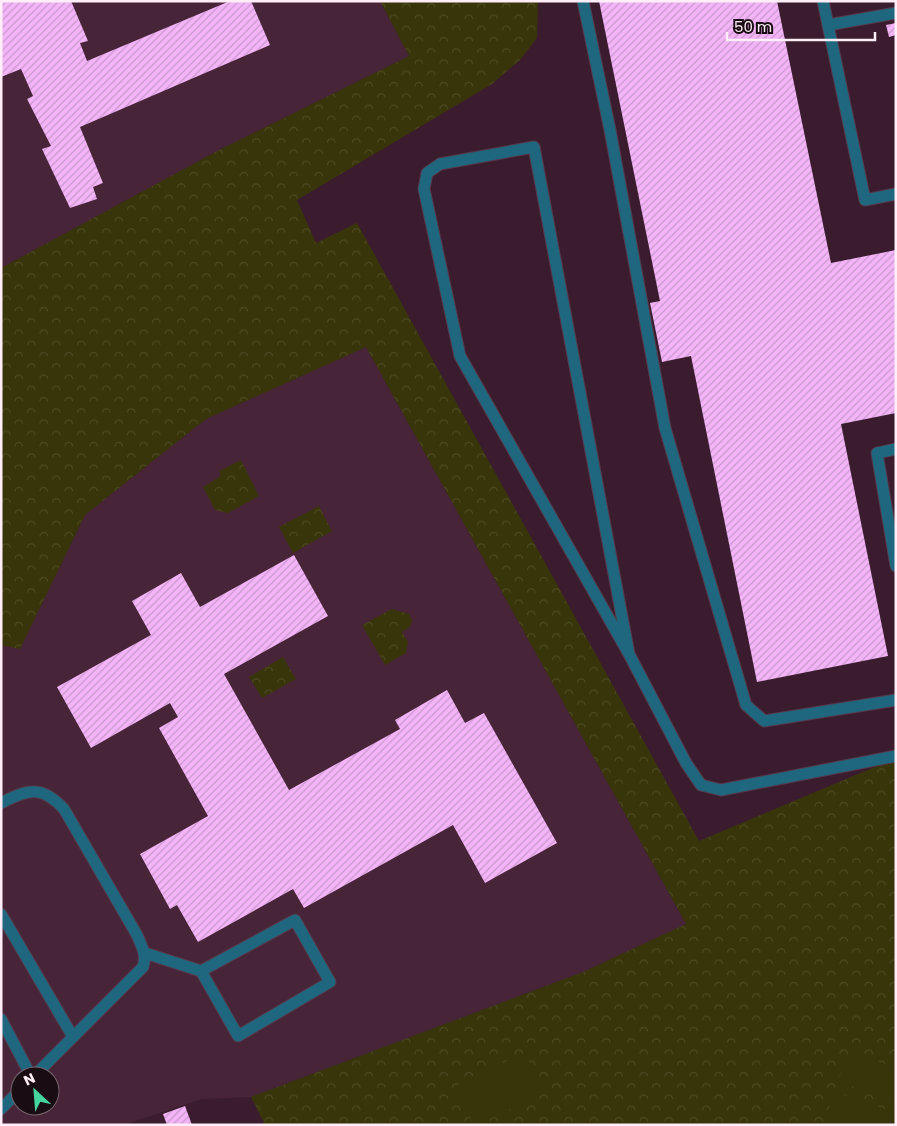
<svg xmlns="http://www.w3.org/2000/svg" width="897" height="1126" font-family="Poppins,sans-serif">
	<style>
		.built { fill: #482439; fill-rule: evenodd }
		.forest { fill: url(#forest-crowns) }
		.pitch { fill: #39350a }
		.building { fill: url(#building-hatch) }
		.lines { fill: none; stroke-linecap: round; stroke-linejoin: round }
		.lane-casing { stroke: #56394a; stroke-width: 13 }
		.lane { stroke: #1f677f; stroke-width: 11 }
	</style>
	<defs>
		<pattern id="forest-crowns" width="20" height="18" patternUnits="userSpaceOnUse" patternTransform="scale(1.25)"><rect width="20" height="18" fill="#39350a"/><path d="M2 6a3 3 0 1 1 6 0M12 15a3 3 0 1 1 6 0" fill="none" stroke="#4d4922"/></pattern>
		<pattern id="building-hatch" width="6" height="6" patternUnits="userSpaceOnUse" patternTransform="scale(1.25)"><rect width="6" height="6" fill="#f3b4f8"/><path d="M-1 1l2-2M0 6l6-6M5 7l2-2" fill="none" stroke="#c999cc"/></pattern>
	</defs>
	<rect width="100%" height="100%" fill="#3a1c2e"/>
	<g class="built">
		<polygon points="1,1 380,1 409,56 219,150 1,268"/>
		<path d="M366,347L686,924L583,972L251,1097L202,1099L123,1125H1V645L20,648L85,515L206,419ZM20,1076H50V1106H20Z"/>
	</g>
	<g class="forest">
		<polygon points="380,1 538,1 537,38 520,60 492,84 297,200 316,243 357,223 699,841 896,758 896,1125 265,1125 251,1097 583,972 686,924 366,347 206,419 85,515 20,649 1,645 1,268 219,150 409,56"/>
		<polygon points="241,460 259,496 228,513 215,510 203,487 221,476 219,471"/>
		<polygon points="319,506 332,531 293,553 279,527"/>
		<polygon points="392,609 409,614 412,620 410,627 402,632 408,642 406,653 385,665 362,625"/>
		<polygon points="283,657 296,679 262,698 249,677"/>
	</g>
	<g class="pitch">
		<polygon points="849,1051 896,1068 896,1101 838,1081"/>
		<polygon points="524,1053 544,1092 477,1125 474,1125 456,1086"/>
		<polygon points="835,1092 896,1113 896,1125 833,1125 824,1122"/>
	</g>
	<g class="building">
		<polygon points="1,1 71,1 88,41 80,43 87,61 230,1 251,1 270,45 80,127 103,183 93,187 97,199 70,208 42,149 51,146 27,99 33,96 21,69 1,77"/>
		<polygon points="599,1 777,1 831,263 896,250 896,413 841,424 888,656 757,682 691,356 662,362 650,303 660,301"/>
		<polygon points="896,23 896,35 889,37 886,25"/>
		<polygon points="294,555 328,616 224,674 289,790 400,729 395,720 447,690 465,723 484,713 557,843 485,883 453,825 304,908 293,889 198,942 177,905 170,909 140,854 208,816 159,728 178,717 170,703 91,748 57,687 151,635 132,601 181,573 200,607"/>
		<polygon points="185,1106 192,1125 167,1125 163,1114"/>
	</g>
	<g class="lines">
		<defs>
			<g id="lane">
				<polyline points="583,1 610,130 665,428 746,705 764,721 896,700"/>
				<polyline points="823,1 828,25 896,13"/>
				<polyline points="828,25 865,200 896,194"/>
				<polyline points="896,449 877,453 896,566"/>
				<polyline points="629,654 534,147 440,164 427,173 424,189 460,356 629,654 686,763 701,785 721,790 896,756"/>
				<path d="M1,803C28,789 42,785 64,809L137,935C142,947 147,955 143,967L34,1076"/>
				<polyline points="1,914 73,1037"/>
				<polyline points="145,953 201,971 295,920 330,982 238,1036 201,971"/>
				<polyline points="1,1019 31,1076"/>
				<polyline points="1,1109 20,1090"/>
			</g>
		</defs>
		<use href="#lane" class="lane-casing"/>
		<use href="#lane" class="lane"/>
	</g>
	<rect width="897" height="1126" fill="none" stroke="#ffeef7" stroke-width="5"/>
	<g transform="translate(35 1091) rotate(334)"><circle r="24" fill="#190c13" stroke="#75666e"/>
	<path d="M0-4L9 19L0 12L-9 19Z" fill="#45d49f"/>
	<text y="-8" font-size="14" font-weight="bold" text-anchor="middle" fill="#ffeef7">N</text>
	</g>
	<path d="M727 32v8h148v-8" fill="none" stroke="#ffeef7" stroke-width="2.5"/>
	<text x="734" y="32" font-size="15" fill="#ffeef7" stroke="#190c13" stroke-width="4" paint-order="stroke">50 m</text>
</svg>
